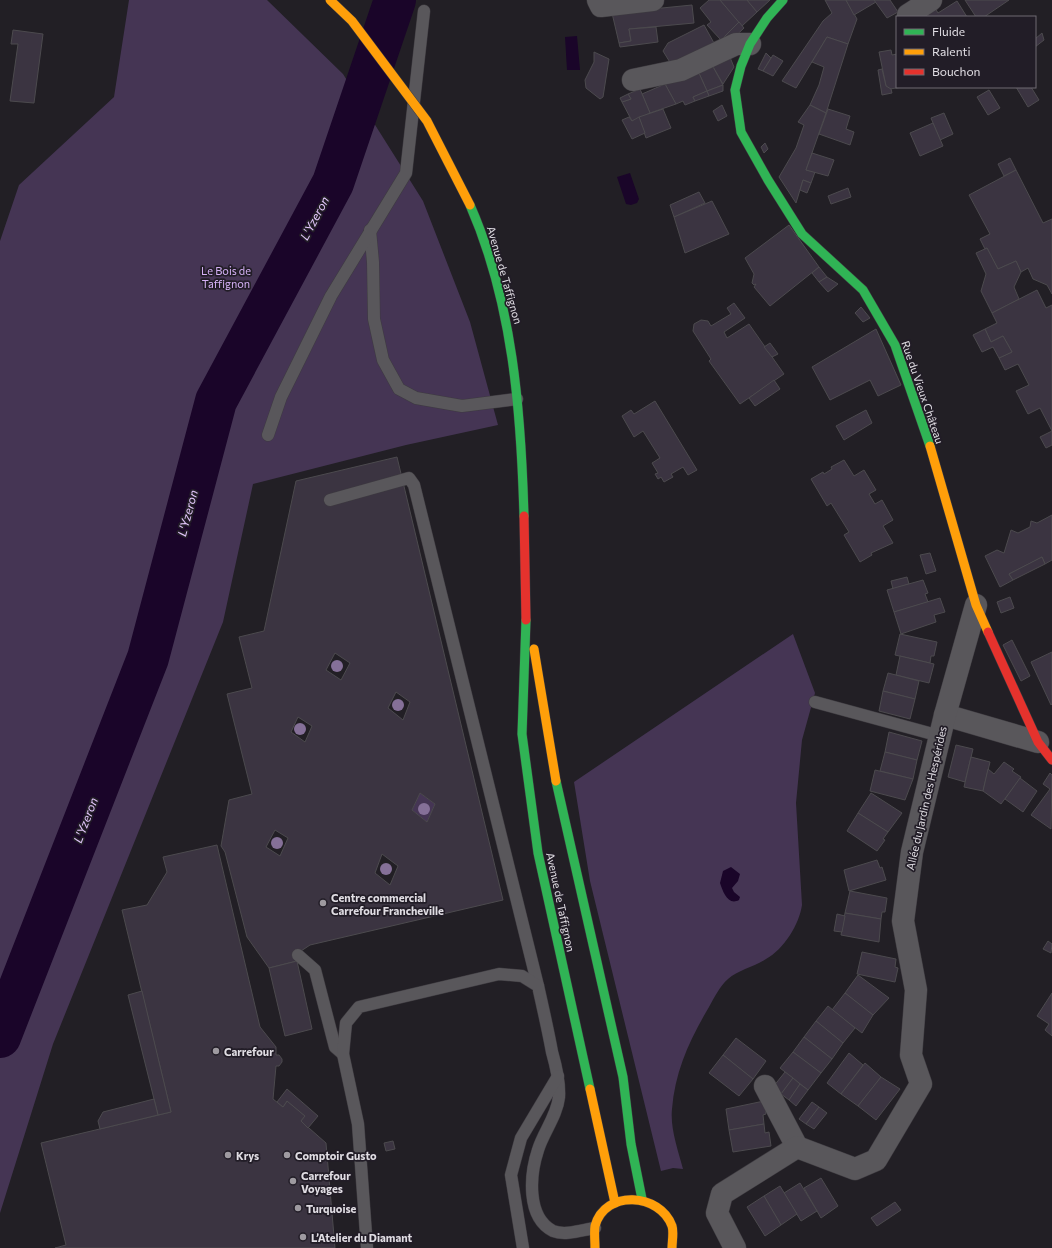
<svg xmlns="http://www.w3.org/2000/svg" width="1052" height="1248" font-family="Commissioner,sans-serif">
	<style>
		.green { fill: #453554 }
		.water { fill: #1a0529 }
		.lines { fill: none; stroke-linecap: round; stroke-linejoin: round }
		.river { stroke: #1a0529; stroke-width: 42 }
		.building { fill: #3b3441; stroke: #4c4a4e; fill-rule: evenodd }
		.lane-casing { stroke: #3e3b40; stroke-width: 13 }
		.street-casing { stroke: #3e3b40; stroke-width: 23 }
		.fast-casing { stroke: #3e3b40; stroke-width: 10 }
		.slow-casing { stroke: #3e3b40; stroke-width: 10 }
		.jam-casing { stroke: #3e3b40; stroke-width: 10 }
		.lane { stroke: #59575b; stroke-width: 12 }
		.street { stroke: #59575b; stroke-width: 22 }
		.fast { stroke: #30b455; stroke-width: 9 }
		.slow { stroke: #ff9f0a; stroke-width: 9 }
		.jam { stroke: #e5322d; stroke-width: 9 }
		.slow-bridge-casing { stroke: #3e3b40; stroke-width: 10; stroke-linecap: butt }
		.slow-bridge { stroke: #ff9f0a; stroke-width: 9 }
		.tree { fill: #857098 }
		.poi-dot { fill: #9e9aa0; stroke: #221d27; stroke-width: 1.5 }
		.labels { text-anchor: middle; dominant-baseline: central; stroke-width: 3.5; stroke-linejoin: round; paint-order: stroke }
		.park-label { font-size: 11px; fill: #d6b2f7; stroke: #221d27 }
		.street-label { font-size: 11px; fill: #e0dde3; stroke: #221d27 }
		.poi-label { font-size: 11px; font-weight: bold; fill: #e0dde3; stroke: #221d27; text-anchor: start }
		.water-label { font-size: 12px; font-style: italic; fill: #e3c7fc; stroke: #221d27 }
	</style>
	<rect width="100%" height="100%" fill="#221f25"/>
	<g class="green">
		<polygon points="129,0 267,0 343,74 423,201 470,322 498,425 406,445 253,484 223,622 53,1044 0,1213 0,241 19,185 114,97"/>
		<path d="M793,634L815,693L802,740L796,803L802,905C799,925 784,949 766,959C754,967 738,970 728,979C720,986 714,998 709,1007C690,1039 675,1071 672,1109C670,1128 678,1150 683,1169L673,1168L661,1171L590,881L574,782Z"/>
		<polygon points="420,793 435,804 427,822 412,810"/>
	</g>
	<g class="water">
		<polygon points="577,36 580,70 567,70 565,37"/>
		<polygon points="630,173 639,199 637,203 631,205 626,204 617,177"/>
		<path d="M731,867L740,874L738,881L732,888L734,892L740,897L739,900C728,906 723,892 720,883L723,871Z"/>
	</g>
	<g class="lines">
		<polyline class="river" points="0,1037 148,658 216,401 333,183 395,0"/>
	</g>
	<g class="building">
		<polygon points="709,0 720,0 739,22 721,40 707,25 711,22 700,8"/>
		<polygon points="720,0 747,0 757,12 742,26"/>
		<polygon points="747,0 770,0 757,12"/>
		<polygon points="825,0 846,0 857,19 848,44 827,37 796,88 782,81 823,21 832,13"/>
		<polygon points="846,0 874,0 876,2 854,15"/>
		<polygon points="874,0 890,0 898,12 887,18"/>
		<polygon points="965,0 1009,0 984,17 976,17"/>
		<polygon points="957,1 967,17 929,17 927,14 935,8 938,13"/>
		<polygon points="692,5 694,23 629,29 631,41 619,43 612,13"/>
		<polygon points="739,22 744,28 726,45 721,40"/>
		<polygon points="704,25 714,43 671,64 663,51 668,43"/>
		<polygon points="656,27 658,42 620,47 619,43 631,41 629,29"/>
		<polygon points="13,30 43,34 34,103 10,101 18,44 11,44"/>
		<polygon points="1042,33 1044,40 1035,47 1035,39"/>
		<polygon points="827,37 848,44 826,113 810,105 819,85 824,67 812,62"/>
		<polygon points="891,50 892,55 897,54 897,87 902,87 890,89 886,86 879,52"/>
		<polygon points="594,52 609,59 603,97 600,99 586,88 585,80 594,62"/>
		<polygon points="766,53 771,58 763,71 758,69"/>
		<polygon points="729,55 734,67 723,84 712,65"/>
		<polygon points="773,55 783,61 773,76 763,71"/>
		<polygon points="712,65 723,85 707,91 698,71"/>
		<polygon points="882,69 886,86 891,89 892,93 882,95 878,70"/>
		<polygon points="698,71 707,91 693,97 695,101 685,105 683,101 676,104 665,84"/>
		<polygon points="665,84 676,104 650,113 642,94"/>
		<polygon points="723,85 723,91 709,96 707,91"/>
		<polygon points="1016,87 1031,87 1039,100 1028,107"/>
		<polygon points="640,89 650,113 632,121 622,102 631,99 628,94"/>
		<polygon points="989,90 1000,108 988,115 977,97"/>
		<polygon points="707,91 709,96 695,101 693,97"/>
		<polygon points="628,94 631,99 622,102 620,98"/>
		<polygon points="722,105 727,116 718,121 713,111"/>
		<polygon points="810,105 826,113 806,170 815,172 811,183 803,180 796,203 779,177 796,148 804,125 798,122"/>
		<polygon points="663,109 671,128 646,138 639,117"/>
		<polygon points="828,109 850,116 846,129 854,132 850,145 819,134"/>
		<polygon points="944,113 953,134 940,140 931,118"/>
		<polygon points="629,117 632,121 639,117 645,133 632,139 622,120"/>
		<polygon points="933,123 943,146 920,156 910,133"/>
		<polygon points="765,143 768,149 764,153 761,147"/>
		<polygon points="812,153 834,160 828,176 806,170"/>
		<polygon points="1010,158 1016,170 1004,176 998,164"/>
		<polygon points="1016,170 1043,223 1052,219 1052,294 1047,285 1033,279 1028,268 1021,272 1016,261 998,269 987,248 985,249 980,239 990,234 969,195"/>
		<polygon points="803,180 811,183 807,193 800,190"/>
		<polygon points="848,188 851,197 831,204 828,196"/>
		<polygon points="699,192 705,203 674,217 670,205"/>
		<polygon points="712,201 729,234 685,253 674,217"/>
		<polygon points="789,225 819,267 770,306 754,287 756,284 754,285 752,283 754,274 745,258"/>
		<polygon points="987,248 998,269 1016,261 1021,272 1014,287 1019,299 992,313 981,291 986,274 976,253"/>
		<polygon points="819,267 827,277 819,282 812,273"/>
		<polygon points="827,277 838,284 828,292 819,282"/>
		<polygon points="1037,290 1046,308 1052,305 1052,445 1046,448 1040,437 1052,431 1040,408 1028,414 1016,391 1029,385 1018,364 1005,370 999,358 1012,352 1003,336 991,342 985,329 997,323 992,313"/>
		<polygon points="734,303 745,318 724,332 727,338 749,324 784,374 740,404 709,361 711,359 693,331 694,324 701,320 708,321 711,326 731,314 727,308"/>
		<polygon points="861,307 870,318 863,322 855,313"/>
		<polygon points="876,329 901,385 878,396 870,380 830,400 812,367"/>
		<polygon points="985,329 991,342 1003,336 1012,352 999,358 993,347 982,352 973,335"/>
		<polygon points="770,343 778,354 772,357 764,347"/>
		<polygon points="774,380 780,389 755,406 749,398"/>
		<polygon points="655,401 697,470 688,475 683,467 671,474 673,477 664,482 661,477 658,479 655,474 658,473 652,463 660,458 643,431 634,437 622,416 631,410 634,414"/>
		<polygon points="866,410 872,423 844,440 836,426"/>
		<path d="M397,457L503,900L310,945L301,951L297,961L269,968L247,937L225,852L221,846L229,800L252,794L227,694L252,688L239,637L264,631L296,481ZM335,653L350,663L341,680L326,670ZM396,692L410,702L403,720L388,708ZM298,717L312,726L305,742L291,732ZM420,793L435,804L427,822L412,810ZM275,830L288,838L280,856L266,847ZM382,854L398,866L390,885L375,873Z"/>
		<polygon points="844,460 854,476 864,470 876,490 869,494 875,504 882,500 893,520 883,526 893,543 871,553 872,555 860,562 844,535 849,532 831,503 827,506 811,479 823,472 824,474 832,469 831,467"/>
		<polygon points="1052,515 1052,560 1045,564 1042,557 1009,574 1013,580 1000,587 985,556 997,550 1004,553 1011,530 1018,533 1030,527 1031,521 1037,523"/>
		<polygon points="930,553 936,571 926,574 920,555"/>
		<polygon points="1042,557 1045,564 1013,580 1009,574"/>
		<polygon points="907,577 909,584 893,589 891,581"/>
		<polygon points="923,580 928,593 925,594 928,602 894,612 887,590"/>
		<polygon points="1010,597 1014,608 1001,613 997,602"/>
		<polygon points="940,598 945,612 934,615 936,622 901,634 894,612"/>
		<polygon points="900,634 937,642 934,656 931,656 930,663 895,655"/>
		<polygon points="1012,640 1030,676 1021,681 1003,645"/>
		<polygon points="1052,652 1052,704 1051,705 1031,662"/>
		<polygon points="900,656 934,664 929,683 896,675"/>
		<polygon points="888,673 919,681 915,699 883,691"/>
		<polygon points="883,691 915,699 910,719 879,711"/>
		<polygon points="889,732 922,741 917,760 885,752"/>
		<polygon points="956,745 973,749 965,782 948,777"/>
		<polygon points="885,752 917,760 913,779 880,771"/>
		<polygon points="971,757 990,762 983,791 964,787"/>
		<polygon points="1004,762 1014,769 1012,771 1021,777 1001,804 983,791 988,769 994,774"/>
		<polygon points="875,770 913,779 905,800 870,791"/>
		<polygon points="1050,773 1052,775 1051,829 1031,815 1050,789 1043,784"/>
		<polygon points="1020,778 1037,791 1023,812 1005,799"/>
		<polygon points="871,793 902,813 888,832 858,813"/>
		<polygon points="858,813 888,832 883,839 885,840 877,851 847,831"/>
		<polygon points="217,845 260,1027 276,1047 276,1055 279,1055 282,1059 282,1062 279,1066 276,1066 273,1099 283,1107 287,1101 305,1116 301,1121 326,1143 335,1248 55,1248 66,1245 41,1143 171,1112 122,910 147,905 167,872 163,857"/>
		<polygon points="877,860 880,868 882,867 886,880 849,891 844,870"/>
		<polygon points="850,891 887,898 885,912 882,912 881,919 845,913"/>
		<polygon points="845,913 881,919 879,942 841,935"/>
		<polygon points="837,914 845,916 842,932 834,931"/>
		<polygon points="1048,941 1052,944 1051,953 1043,949"/>
		<polygon points="862,952 896,959 895,967 898,968 895,982 857,974"/>
		<polygon points="297,961 312,1029 285,1036 269,968"/>
		<polygon points="858,975 889,998 873,1015 845,993"/>
		<polygon points="142,991 171,1112 158,1115 128,995"/>
		<polygon points="845,993 873,1015 862,1033 832,1010"/>
		<polygon points="1052,993 1052,1036 1045,1030 1049,1024 1037,1016"/>
		<polygon points="828,1006 855,1028 843,1043 816,1021"/>
		<polygon points="816,1021 843,1043 832,1059 804,1037"/>
		<polygon points="804,1037 832,1059 821,1073 793,1052"/>
		<polygon points="736,1038 766,1061 753,1079 723,1055"/>
		<polygon points="793,1052 821,1073 808,1090 780,1068"/>
		<polygon points="849,1053 863,1065 841,1094 827,1083"/>
		<polygon points="723,1055 753,1079 739,1096 709,1073"/>
		<polygon points="865,1063 881,1077 858,1106 841,1094"/>
		<polygon points="785,1072 793,1078 781,1094 773,1087"/>
		<polygon points="881,1077 900,1089 876,1120 858,1106"/>
		<polygon points="793,1078 800,1084 789,1100 781,1094"/>
		<polygon points="800,1084 808,1090 796,1106 789,1100"/>
		<polygon points="287,1089 318,1116 308,1128 301,1121 305,1116 287,1101 283,1107 277,1102"/>
		<polygon points="154,1099 158,1115 100,1129 98,1121 103,1112"/>
		<polygon points="764,1101 766,1114 763,1115 764,1124 729,1130 726,1109"/>
		<polygon points="812,1102 819,1107 806,1124 799,1119"/>
		<polygon points="819,1107 827,1113 814,1129 806,1124"/>
		<polygon points="764,1124 765,1133 769,1132 771,1146 733,1152 729,1130"/>
		<polygon points="393,1141 395,1149 386,1151 384,1143"/>
		<polygon points="821,1178 838,1206 821,1218 804,1188"/>
		<polygon points="800,1183 817,1211 801,1221 784,1193"/>
		<polygon points="780,1186 797,1214 781,1225 764,1196"/>
		<polygon points="764,1196 781,1225 765,1236 747,1207"/>
		<polygon points="895,1202 901,1210 877,1226 871,1218"/>
	</g>
	<g class="lines">
		<defs>
			<g id="lane">
				<polyline points="370,230 373,262 374,319 383,360 399,389 416,398 462,406 517,399"/>
				<polyline points="268,435 281,397 331,296 406,173 424,11"/>
				<polyline points="330,500 409,478 414,485 538,986"/>
				<polyline points="815,702 940,736"/>
				<polyline points="298,955 315,970 335,1047 343,1054"/>
				<path d="M367,1248L358,1124L343,1054L346,1023L359,1007L499,974L522,976L538,986C543,1008 548,1030 552,1052C556,1066 560,1082 559,1097C557,1116 543,1133 538,1150C530,1174 526,1217 553,1231C565,1236 582,1230 595,1228"/>
				<polyline points="523,1248 511,1175 521,1138 558,1076"/>
			</g>
			<g id="street">
				<polyline points="598,0 601,6 653,0"/>
				<polyline points="908,15 931,0"/>
				<polyline points="633,80 681,70 736,44 750,44"/>
				<polyline points="945,715 1038,742"/>
				<polyline points="765,1086 797,1147"/>
				<polyline points="735,1248 717,1213 722,1194 797,1147 855,1169 876,1160 921,1084 911,1055 916,990 903,921 912,852 945,715 976,605"/>
			</g>
			<g id="fast">
				<polyline points="783,0 767,18 750,44 741,66 735,90 741,132 768,180 802,234 863,290 895,345 930,446"/>
				<path d="M470,205C513,303 521,411 524,516"/>
				<polyline points="526,620 522,734 538,853 590,1089"/>
				<polyline points="556,781 623,1077 631,1144 642,1199"/>
			</g>
			<g id="slow">
				<polyline points="930,446 976,605 988,632"/>
				<polyline points="534,649 556,781"/>
				<polyline points="590,1089 615,1203"/>
				<path d="M595,1248C595,1241 594,1233 595,1226C605,1189 660,1193 672,1226C674,1232 672,1242 672,1248"/>
			</g>
			<g id="jam">
				<polyline points="524,516 526,620"/>
				<polyline points="988,632 1038,742 1052,760"/>
			</g>
		</defs>
		<use href="#lane" class="lane-casing"/>
		<use href="#street" class="street-casing"/>
		<use href="#fast" class="fast-casing"/>
		<use href="#slow" class="slow-casing"/>
		<use href="#jam" class="jam-casing"/>
		<use href="#lane" class="lane"/>
		<use href="#street" class="street"/>
		<use href="#fast" class="fast"/>
		<use href="#slow" class="slow"/>
		<use href="#jam" class="jam"/>
		<defs>
			<polyline id="slow-bridge" points="330,0 352,21 427,121 470,205"/>
		</defs>
		<use href="#slow-bridge" class="slow-bridge-casing"/>
		<use href="#slow-bridge" class="slow-bridge"/>
	</g>
	<g class="tree">
		<circle cx="337" cy="666" r="6"/>
		<circle cx="398" cy="705" r="6"/>
		<circle cx="300" cy="729" r="6"/>
		<circle cx="424" cy="809" r="6"/>
		<circle cx="277" cy="843" r="6"/>
		<circle cx="386" cy="869" r="6"/>
	</g>
	<g class="poi-dot">
		<circle cx="323" cy="903" r="4"/>
		<circle cx="216" cy="1051" r="4"/>
		<circle cx="228" cy="1155" r="4"/>
		<circle cx="287" cy="1155" r="4"/>
		<circle cx="293" cy="1181" r="4"/>
		<circle cx="298" cy="1208" r="4"/>
		<circle cx="303" cy="1237" r="4"/>
	</g>
	<g class="labels">
		<g class="park-label">
			<text x="226" y="270">Le Bois de<tspan x="226" dy="13">Taffignon</tspan></text>
		</g>
		<g class="street-label">
			<text transform="translate(505 275) rotate(74)">Avenue de Taffignon</text>
			<text transform="translate(923 392) rotate(71)">Rue du Vieux Château</text>
			<text transform="translate(926 798) rotate(-77)">Allée du Jardin des Hespérides</text>
			<text transform="translate(561 902) rotate(78)">Avenue de Taffignon</text>
		</g>
		<g class="poi-label">
			<text x="331" y="897">Centre commercial<tspan x="331" dy="13">Carrefour Francheville</tspan></text>
			<text x="224" y="1051">Carrefour</text>
			<text x="236" y="1155">Krys</text>
			<text x="295" y="1155">Comptoir Gusto</text>
			<text x="301" y="1175">Carrefour<tspan x="301" dy="13">Voyages</tspan></text>
			<text x="306" y="1208">Turquoise</text>
			<text x="311" y="1237">L’Atelier du Diamant</text>
		</g>
		<g class="water-label">
			<text transform="translate(314 218) rotate(-62)">L'Yzeron</text>
			<text transform="translate(187 513) rotate(-75)">L'Yzeron</text>
			<text transform="translate(85 820) rotate(-69)">L'Yzeron</text>
		</g>
	</g>
	<rect x="896" y="16" width="140" height="72" fill="#221d27" stroke="#6e6a72"/>
	<rect x="904" y="29" width="20" height="6" fill="#30b455" stroke="#6e6a72"/>
	<text x="932" y="36" font-size="12" fill="#e0dde3">Fluide</text>
	<rect x="904" y="49" width="20" height="6" fill="#ff9f0a" stroke="#6e6a72"/>
	<text x="932" y="56" font-size="12" fill="#e0dde3">Ralenti</text>
	<rect x="904" y="69" width="20" height="6" fill="#e5322d" stroke="#6e6a72"/>
	<text x="932" y="76" font-size="12" fill="#e0dde3">Bouchon</text>
</svg>
